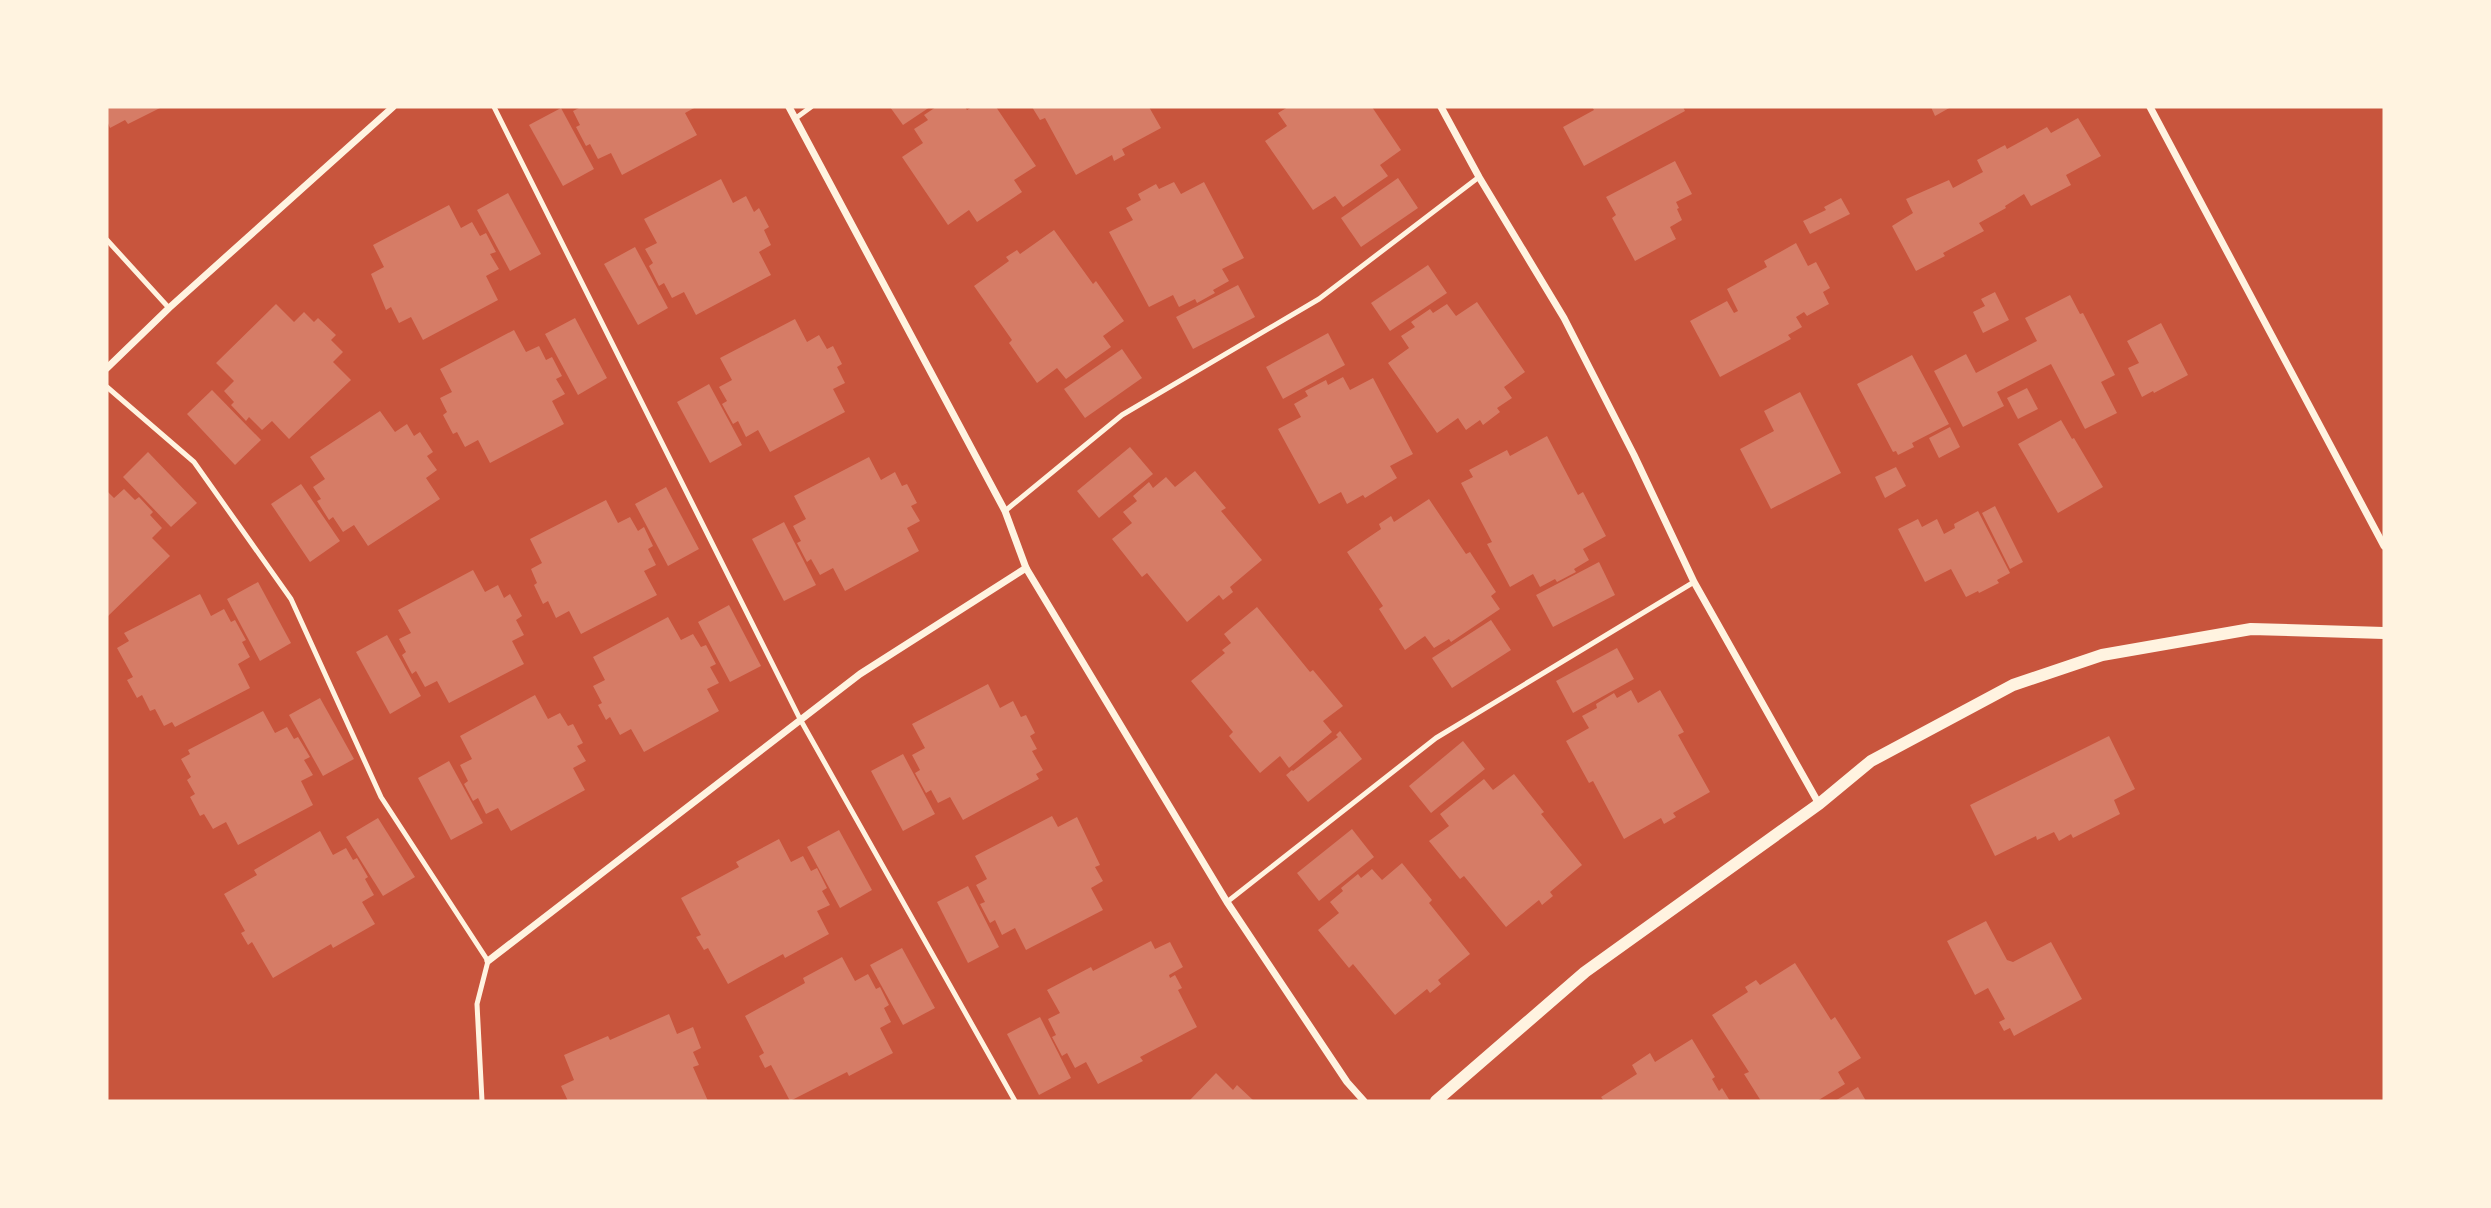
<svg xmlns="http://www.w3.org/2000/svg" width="2491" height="1208" font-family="'Source Sans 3',sans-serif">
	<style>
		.building { fill: #d67c66 }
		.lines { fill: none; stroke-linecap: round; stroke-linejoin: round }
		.service { stroke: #fff3e0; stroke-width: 5 }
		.minor { stroke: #fff3e0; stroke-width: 7 }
		.tertiary { stroke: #fff3e0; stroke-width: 12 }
	</style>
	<rect width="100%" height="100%" fill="#c8553d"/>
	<g class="building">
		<polygon points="107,107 162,107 128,124 125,120 110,128 107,121"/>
		<polygon points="581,107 696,107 685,113 697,135 622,175 611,153 598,159 590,144 586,146 576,127 580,125 573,111"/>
		<polygon points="890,107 930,107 903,125"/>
		<polygon points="936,107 965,107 967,110 972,107 996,107 1036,166 1014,180 1022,192 977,222 969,210 948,225 902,157 923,143 914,129 928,120 924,115"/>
		<polygon points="1032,107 1149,107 1161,128 1122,149 1125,155 1114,161 1112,155 1076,175 1045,118 1040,120"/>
		<polygon points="1288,107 1372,107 1401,150 1380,165 1388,176 1343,207 1335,196 1313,210 1265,141 1287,126 1278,113"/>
		<polygon points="1592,107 1683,107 1685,111 1584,166 1563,127 1594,110"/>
		<polygon points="1931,107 1951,107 1935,116"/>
		<polygon points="561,108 594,169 563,186 529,125"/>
		<polygon points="2078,118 2101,156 2066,175 2071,185 2031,206 2024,194 2005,206 2006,208 1979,223 1984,231 1943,253 1945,256 1916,271 1892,226 1913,213 1906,199 1949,180 1953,188 1983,172 1977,160 2005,145 2007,149 2047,127 2051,133"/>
		<polygon points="1675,161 1692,194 1676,202 1679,208 1677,209 1682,220 1670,227 1676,239 1635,261 1612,218 1616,215 1606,197"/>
		<polygon points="1398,178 1418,208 1361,247 1341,218"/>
		<polygon points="721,179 733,203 746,196 754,212 759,208 769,227 764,230 771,245 759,252 771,275 696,315 684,292 672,298 664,283 659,286 649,266 653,263 645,249 657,243 644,219"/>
		<polygon points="1174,182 1181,194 1204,182 1244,258 1222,269 1229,281 1213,290 1215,293 1197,303 1195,299 1179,307 1173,295 1149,307 1109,232 1133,220 1126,208 1141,200 1138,194 1156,184 1159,189"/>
		<polygon points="508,193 541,254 510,271 477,210"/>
		<polygon points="1841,198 1850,214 1810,234 1803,221 1826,210 1824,207"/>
		<polygon points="449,205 461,228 472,222 480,236 486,233 496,252 490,254 499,269 486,276 498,300 423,340 411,317 399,323 391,307 386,310 371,274 384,267 373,245"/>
		<polygon points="1054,230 1093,284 1096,281 1124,321 1103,336 1111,347 1066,379 1057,368 1037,383 1009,343 1012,340 974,286 1009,261 1006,257 1017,250 1020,254"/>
		<polygon points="1796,243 1808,266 1816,262 1830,288 1823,292 1829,304 1807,316 1804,312 1796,317 1802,327 1788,335 1791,339 1720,377 1690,321 1727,301 1734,313 1738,311 1727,289 1767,267 1764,261"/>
		<polygon points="635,247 668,308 638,325 604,264"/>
		<polygon points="1428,265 1447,293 1390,331 1371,303"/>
		<polygon points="1238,285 1255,317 1193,349 1176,317"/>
		<polygon points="1995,292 2009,320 1983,333 1973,312 1985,306 1981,299"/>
		<polygon points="2070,295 2080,314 2083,313 2115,375 2101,382 2117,413 2085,429 2051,364 1997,392 2004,406 1963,427 1934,371 1966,354 1976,373 2037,341 2025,318"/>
		<polygon points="1477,302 1525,372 1504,387 1512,398 1497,408 1500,412 1483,425 1480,420 1466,430 1458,418 1437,433 1388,363 1409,348 1401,336 1415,327 1411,322 1430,309 1433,313 1447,304 1456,316"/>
		<polygon points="276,304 294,322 304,312 314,322 318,318 336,335 331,340 343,352 333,362 351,380 289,439 272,421 262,430 249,417 246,421 231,405 234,402 224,391 234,381 216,363"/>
		<polygon points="575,318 607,378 578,395 545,334"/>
		<polygon points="795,319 807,342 819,335 827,349 833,346 842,364 837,367 845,383 833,389 845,412 770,452 758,430 746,437 738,421 733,424 722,404 727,401 719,387 732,380 720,358"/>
		<polygon points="2161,323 2188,375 2154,393 2153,391 2142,397 2128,368 2139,363 2127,341"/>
		<polygon points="514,330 526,352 539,346 546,360 552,357 562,376 556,379 565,394 552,401 564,424 490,463 478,440 465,447 457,432 453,434 443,415 447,412 440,398 452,392 440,369"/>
		<polygon points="1328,333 1345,365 1283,399 1266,367"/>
		<polygon points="1122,349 1142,378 1085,418 1064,389"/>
		<polygon points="1912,355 1949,424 1912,443 1914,447 1898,455 1896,451 1893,452 1857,384"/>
		<polygon points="1343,377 1350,390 1373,378 1413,454 1390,466 1397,478 1365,498 1363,495 1347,504 1341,492 1319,504 1278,429 1301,417 1294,404 1308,396 1305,391 1326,380 1328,385"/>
		<polygon points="709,384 742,445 710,463 677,402"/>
		<polygon points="2027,388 2038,409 2018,419 2007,398"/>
		<polygon points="212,390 261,440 235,465 187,414"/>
		<polygon points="1800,392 1841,473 1771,509 1740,449 1774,431 1764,411"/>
		<polygon points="380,411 395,432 407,424 414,436 420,432 433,452 427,456 437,470 426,478 440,499 368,546 354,525 343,532 333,517 329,520 317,501 321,499 313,487 325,479 310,457"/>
		<polygon points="2061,420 2072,439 2074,438 2103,487 2058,513 2018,444"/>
		<polygon points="1950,427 1960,447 1939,458 1929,438"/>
		<polygon points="1547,436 1578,495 1583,492 1606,536 1583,549 1589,560 1574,569 1576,572 1557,582 1555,579 1540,587 1533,574 1510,587 1487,544 1492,542 1461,483 1473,477 1469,470 1507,450 1510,456"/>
		<polygon points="1130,447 1153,474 1099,518 1077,491"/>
		<polygon points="148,452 197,503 171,527 123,477"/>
		<polygon points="869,457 881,480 895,472 902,486 907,484 917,503 911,506 920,521 907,528 919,551 845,591 833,568 820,575 811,559 807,562 797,543 801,541 793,526 806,519 794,496"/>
		<polygon points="1896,467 1906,486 1885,498 1875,477"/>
		<polygon points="1195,471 1226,508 1221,511 1262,560 1230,587 1233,592 1223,600 1219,595 1187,622 1147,573 1142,577 1112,539 1132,523 1123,512 1137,501 1133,496 1149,482 1153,488 1166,477 1175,487"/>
		<polygon points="301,484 340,541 310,562 271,504"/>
		<polygon points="666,487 699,549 668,566 635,504"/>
		<polygon points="124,489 135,500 139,497 153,512 150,515 162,528 152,538 170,556 107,617 107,491 114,498"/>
		<polygon points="1429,499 1466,554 1470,552 1496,592 1491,596 1500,609 1451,642 1449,639 1434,648 1425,636 1405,650 1379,609 1383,606 1347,552 1381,529 1379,524 1391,516 1394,522"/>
		<polygon points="606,500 618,523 630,517 638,531 644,527 653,546 648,549 656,565 644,571 657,595 581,634 569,611 556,618 548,601 543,604 534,585 537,583 531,569 542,563 530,539"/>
		<polygon points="1995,506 2023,562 2010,569 1982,513"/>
		<polygon points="1978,511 2010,573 1997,580 1999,583 1979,593 1978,591 1966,597 1951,569 1925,582 1898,529 1918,519 1922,527 1937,519 1944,534 1955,528 1954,524"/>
		<polygon points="784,522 816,585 784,601 752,539"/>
		<polygon points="1599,562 1615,595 1553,627 1536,595"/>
		<polygon points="473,570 485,592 498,585 504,598 510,594 522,616 516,620 524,635 512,641 524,664 449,703 437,681 425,687 416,671 412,674 402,655 406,652 399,639 411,633 398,610"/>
		<polygon points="258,582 291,643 260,661 227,599"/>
		<polygon points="200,594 211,616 224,609 231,622 235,620 246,640 242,642 250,657 238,664 250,688 175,727 172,722 164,726 155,709 150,711 142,695 137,698 127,680 133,677 117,648 129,641 124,633"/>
		<polygon points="729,605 761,666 730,682 698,622"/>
		<polygon points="1257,607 1310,672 1313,670 1343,706 1323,721 1332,732 1289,768 1280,756 1260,773 1229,736 1233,732 1191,681 1225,653 1222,650 1231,643 1224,634"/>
		<polygon points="668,617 681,640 693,634 701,647 706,645 716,664 710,667 719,683 707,689 719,711 644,752 631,729 620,735 610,717 606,720 598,705 602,703 593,686 605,680 593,657"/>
		<polygon points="1491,620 1511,650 1452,688 1432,658"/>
		<polygon points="387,635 421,696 390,714 356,652"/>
		<polygon points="1617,648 1634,679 1573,713 1556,681"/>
		<polygon points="988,684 1000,708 1013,701 1021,717 1026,715 1035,733 1030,736 1037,749 1032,751 1043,770 1036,774 1039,779 963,820 950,797 938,803 931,790 926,793 915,773 920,770 912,755 925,748 912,724"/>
		<polygon points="1631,690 1638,703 1660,690 1684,732 1678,735 1710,792 1673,813 1676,817 1664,824 1661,818 1624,839 1593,781 1589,783 1566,741 1589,728 1582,716 1597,708 1596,704 1614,693 1617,698"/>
		<polygon points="535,695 548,719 560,713 568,726 573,724 583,743 577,746 586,761 573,768 585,790 511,831 498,808 486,814 478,798 473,801 464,784 468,781 460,765 472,759 460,736"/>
		<polygon points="320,698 354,759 323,776 289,715"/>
		<polygon points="263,711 275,733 287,727 294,739 298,737 310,757 304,760 313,775 301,781 313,805 238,845 226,822 213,829 204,814 200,816 190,797 195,794 187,780 191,777 181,759 190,754 188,750"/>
		<polygon points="1340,731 1362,759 1308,802 1286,775 1292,770 1293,771 1338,737 1336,735"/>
		<polygon points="2109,736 2135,789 2114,800 2120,814 2073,838 2071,834 2059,841 2054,832 2037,840 2036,836 1995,856 1970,805"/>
		<polygon points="1463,741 1485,769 1431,813 1409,786"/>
		<polygon points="903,754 935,814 903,831 871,771"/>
		<polygon points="449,761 483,823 451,840 418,778"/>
		<polygon points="1514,774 1544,812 1541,814 1582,865 1550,892 1553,896 1542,905 1539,900 1506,927 1464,876 1460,879 1429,841 1449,826 1440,814 1484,779 1493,790"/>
		<polygon points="1052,816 1058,827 1077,817 1100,865 1095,867 1103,881 1091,888 1103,910 1026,950 1015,928 1002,935 995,920 990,923 980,904 985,902 976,885 987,879 975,856"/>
		<polygon points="378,818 415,877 383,896 346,837"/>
		<polygon points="1352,829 1374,857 1319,901 1297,873"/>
		<polygon points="839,830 872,890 840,908 807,847"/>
		<polygon points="320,831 333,855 346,848 353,860 357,858 368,877 365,879 374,895 362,902 375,924 333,948 331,944 273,978 252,942 248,945 241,933 245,931 224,894 257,875 254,870"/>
		<polygon points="779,839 791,862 803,856 811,871 817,868 827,888 822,891 830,905 817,911 829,934 785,958 783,954 728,984 708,948 704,950 696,937 701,935 681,898 739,867 736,862"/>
		<polygon points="1402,863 1432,900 1429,903 1470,954 1438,980 1441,984 1430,993 1427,989 1395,1015 1353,964 1349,968 1318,930 1339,913 1330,902 1343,891 1341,888 1358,874 1361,878 1372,869 1382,880"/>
		<polygon points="968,886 999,947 968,963 937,902"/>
		<polygon points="1986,921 2007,960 2013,962 2051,942 2082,999 2014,1036 2010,1028 2004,1031 1999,1022 2005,1019 1988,988 1975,995 1947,941"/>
		<polygon points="1151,941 1155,949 1170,942 1183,967 1169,975 1170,978 1175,975 1182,988 1178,990 1197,1027 1140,1057 1143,1061 1098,1084 1086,1062 1075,1068 1067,1053 1062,1056 1052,1037 1056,1035 1048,1019 1060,1013 1047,990 1091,967 1093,971"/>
		<polygon points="902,948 935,1008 903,1025 870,965"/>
		<polygon points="842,957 855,981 868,974 876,989 880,987 889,1005 884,1008 891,1022 880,1028 893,1053 849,1076 847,1072 790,1101 771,1065 765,1068 759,1056 764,1053 745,1016 805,983 803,978"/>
		<polygon points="1795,963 1831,1020 1835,1017 1861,1058 1838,1072 1845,1084 1817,1101 1761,1101 1744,1074 1749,1072 1712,1015 1748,992 1745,987 1756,980 1760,985"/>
		<polygon points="669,1014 677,1034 693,1027 701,1048 693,1052 699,1065 693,1067 708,1101 568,1101 561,1086 574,1080 564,1055 608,1036 610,1040"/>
		<polygon points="1040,1017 1071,1078 1039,1095 1007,1034"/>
		<polygon points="1692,1039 1715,1077 1712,1079 1719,1091 1722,1088 1730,1101 1604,1101 1601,1097 1637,1074 1632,1065 1650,1053 1655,1062"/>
		<polygon points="1216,1073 1233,1090 1237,1085 1254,1101 1189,1101"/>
		<polygon points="1858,1087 1866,1101 1835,1101"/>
	</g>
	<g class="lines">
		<g class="service">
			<polyline points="494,107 800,719 1015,1101"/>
			<polyline points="796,118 811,107"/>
			<polyline points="107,240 169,308"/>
			<polyline points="107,387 194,462 291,599 381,797 488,961 477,1004 482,1101"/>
			<polyline points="1005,511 1122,415 1319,299 1479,177"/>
			<polyline points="1227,902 1436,738 1694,582"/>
		</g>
		<g class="minor">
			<polyline points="789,107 1005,511 1026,568 1227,902 1347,1082 1364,1101"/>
			<polyline points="1441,107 1479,177 1564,318 1634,455 1694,582 1819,804"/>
			<polyline points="2150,107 2384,546"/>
			<polyline points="107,368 169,308 393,107"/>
			<polyline points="488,961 860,674 1026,568"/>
		</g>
		<polyline class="tertiary" points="1436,1101 1585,972 1819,804 1871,761 2013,685 2102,655 2251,629 2384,633"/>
	</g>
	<rect width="2491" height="1208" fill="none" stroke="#fff3e0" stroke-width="217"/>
</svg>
